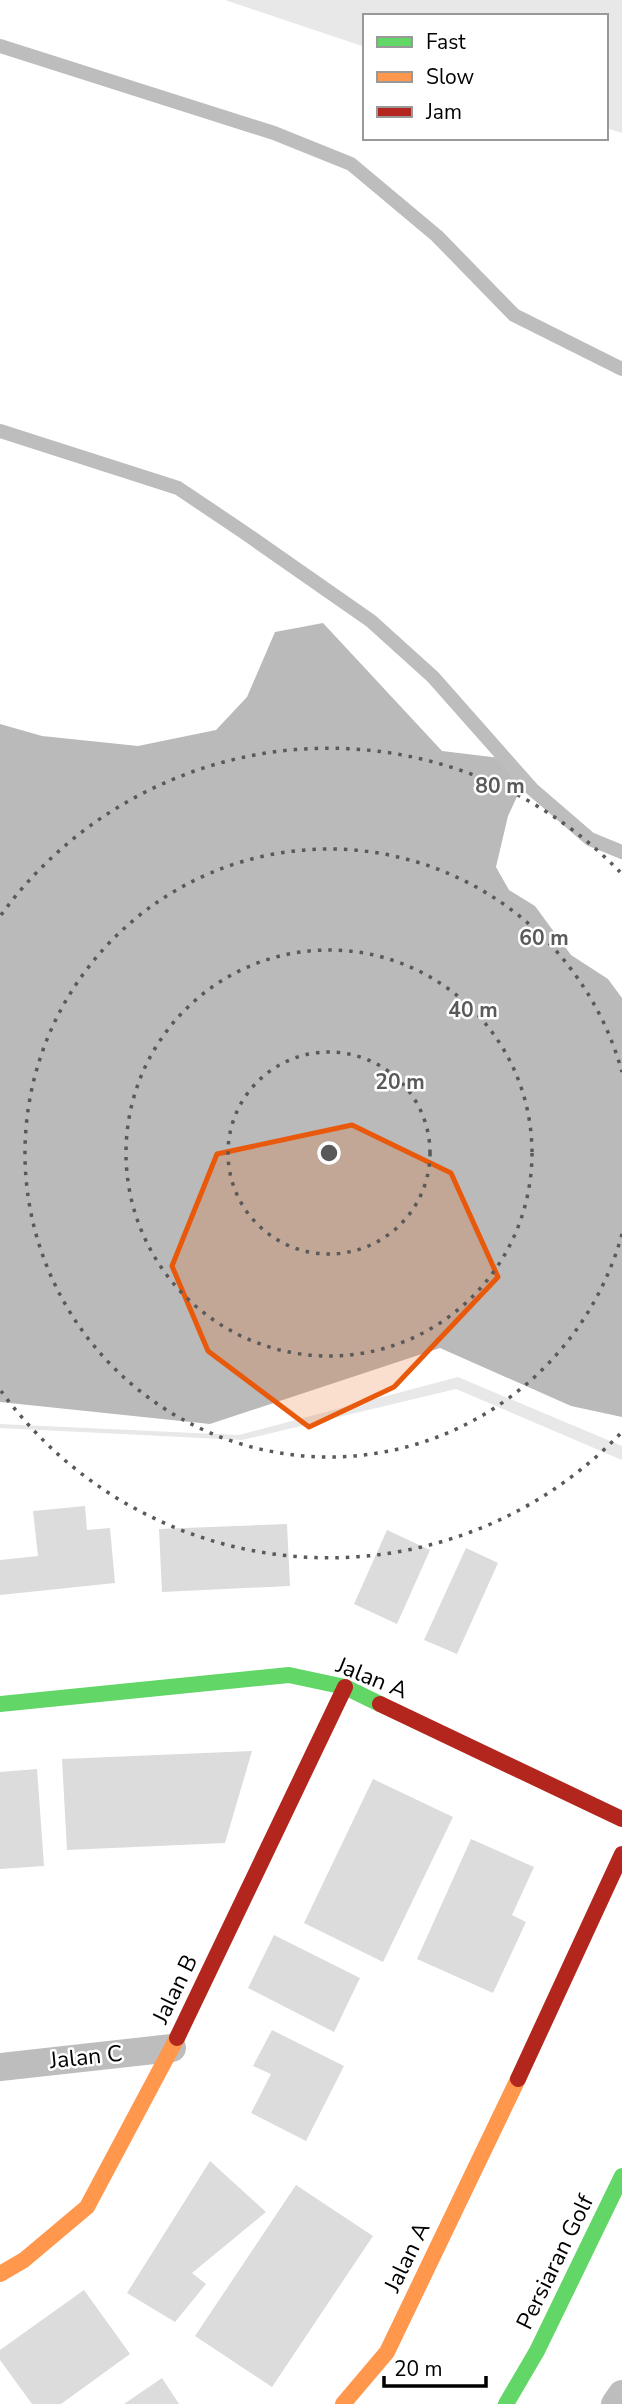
<svg xmlns="http://www.w3.org/2000/svg" width="622" height="2404" font-family="'Nunito Sans',sans-serif">
	<style>
		.green { fill: #e8e8e8 }
		.water { fill: #bababa }
		.building { fill: #dcdcdc }
		.lines { fill: none; stroke-linecap: round; stroke-linejoin: round }
		.lane { stroke: #bdbdbd; stroke-width: 14 }
		.street { stroke: #bdbdbd; stroke-width: 28 }
		.fast { stroke: #63d668; stroke-width: 16 }
		.slow { stroke: #ff974d; stroke-width: 16 }
		.jam { stroke: #b3261e; stroke-width: 16 }
		.marked { fill: #e8590c; fill-opacity: 0.2; stroke: #e8590c; stroke-width: 5; stroke-linejoin: round }
		.ring { fill: none; stroke: #595959; stroke-width: 3.5; stroke-dasharray: 3.5 7 }
		.labels { text-anchor: middle; dominant-baseline: central; stroke-width: 5; stroke-linejoin: round; paint-order: stroke }
		.street-label { font-size: 23px; fill: #000; stroke: #fff }
		.centre { fill: #595959; stroke: #fff; stroke-width: 3.5 }
		.ring-label { font-size: 21px; text-anchor: middle; font-weight: bold; fill: #595959; stroke: #fff; stroke-width: 5; stroke-linejoin: round; paint-order: stroke }
	</style>
	<rect width="100%" height="100%" fill="#fff"/>
	<g class="green">
		<polygon points="225,0 622,0 622,133 606,128 606,16 365,16 365,47"/>
		<polygon points="458,1377 622,1446 622,1460 456,1389 242,1440 0,1428 0,1424 239,1435"/>
	</g>
	<polygon class="water" points="323,623 442,751 500,758 521,788 508,816 496,867 509,890 535,906 571,955 608,979 622,998 622,1417 571,1406 440,1348 210,1424 0,1402 0,724 42,736 138,746 216,730 247,697 275,632"/>
	<g class="building">
		<polygon points="85,1506 87,1530 110,1528 115,1583 0,1595 0,1560 38,1556 33,1511"/>
		<polygon points="287,1524 290,1586 162,1592 159,1529"/>
		<polygon points="387,1530 430,1550 397,1624 354,1604"/>
		<polygon points="466,1548 498,1563 457,1654 424,1640"/>
		<polygon points="252,1751 225,1843 67,1850 62,1759"/>
		<polygon points="37,1769 44,1866 0,1869 0,1772"/>
		<polygon points="373,1779 453,1817 383,1962 304,1923"/>
		<polygon points="471,1839 534,1867 512,1915 526,1922 493,1993 417,1959"/>
		<polygon points="274,1935 360,1978 334,2032 248,1988"/>
		<polygon points="272,2030 344,2066 306,2141 251,2113 271,2074 253,2066"/>
		<polygon points="210,2161 266,2212 192,2273 206,2284 175,2322 127,2293"/>
		<polygon points="296,2185 373,2236 272,2387 195,2336"/>
		<polygon points="84,2290 130,2354 61,2404 32,2404 0,2360 0,2350"/>
		<polygon points="162,2378 179,2404 124,2404"/>
	</g>
	<g class="lines">
		<g class="lane">
			<polyline points="0,46 274,133 351,164 437,236 514,315 622,369"/>
			<polyline points="0,431 178,488 242,531 371,621 433,677 532,789 590,839 622,852"/>
		</g>
		<g class="street">
			<polyline points="0,2067 172,2048"/>
			<polyline points="615,2404 622,2394"/>
		</g>
		<g class="fast">
			<polyline points="0,1704 289,1675 345,1687 380,1704"/>
			<polyline points="506,2404 537,2351 622,2176"/>
		</g>
		<g class="slow">
			<polyline points="0,2274 24,2260 87,2207 177,2038"/>
			<polyline points="343,2404 387,2352 518,2079"/>
		</g>
		<g class="jam">
			<polyline points="380,1704 622,1819"/>
			<polyline points="177,2038 345,1687"/>
			<polyline points="518,2079 622,1854"/>
		</g>
	</g>
	<path class="marked" d="M352,1125L451,1173L498,1277L394,1387L309,1427L208,1351L172,1266L217,1154Z"/>
	<g class="ring">
		<circle cx="329" cy="1153" r="101"/>
		<circle cx="329" cy="1153" r="203"/>
		<path d="M622 1234A304 304 0 1 1 622 1072"/>
		<path d="M620 1434A405 405 0 0 1 1 1391M1 915A405 405 0 0 1 620 872"/>
	</g>
	<g class="labels">
		<g class="street-label">
			<text transform="translate(372 1678) rotate(22)">Jalan A</text>
			<text transform="translate(175 1989) rotate(-64)">Jalan B</text>
			<text transform="translate(86 2057) rotate(-6)">Jalan C</text>
			<text transform="translate(407 2257) rotate(-64)">Jalan A</text>
			<text transform="translate(555 2262) rotate(-64)">Persiaran Golf</text>
		</g>
	</g>
	<circle cx="329" cy="1153" r="10" class="centre"/>
	<g class="ring-label">
		<text x="500" y="793">80 m</text>
		<text x="544" y="945">60 m</text>
		<text x="473" y="1017">40 m</text>
		<text x="400" y="1089">20 m</text>
	</g>
	<rect x="363" y="14" width="245" height="126" fill="#ffffff" stroke="#999999" stroke-width="2"/>
	<rect x="377" y="37" width="35" height="10" fill="#63d668" stroke="#999999" stroke-width="2"/>
	<text x="426" y="49" font-size="21" fill="#000000">Fast</text>
	<rect x="377" y="72" width="35" height="10" fill="#ff974d" stroke="#999999" stroke-width="2"/>
	<text x="426" y="84" font-size="21" fill="#000000">Slow</text>
	<rect x="377" y="107" width="35" height="10" fill="#b3261e" stroke="#999999" stroke-width="2"/>
	<text x="426" y="119" font-size="21" fill="#000000">Jam</text>
	<path d="M384 2376v10h102v-10" fill="none" stroke="#000000" stroke-width="3.5"/>
	<text x="394" y="2376" font-size="21" fill="#000000" stroke="#ffffff" stroke-width="5" paint-order="stroke">20 m</text>
</svg>
